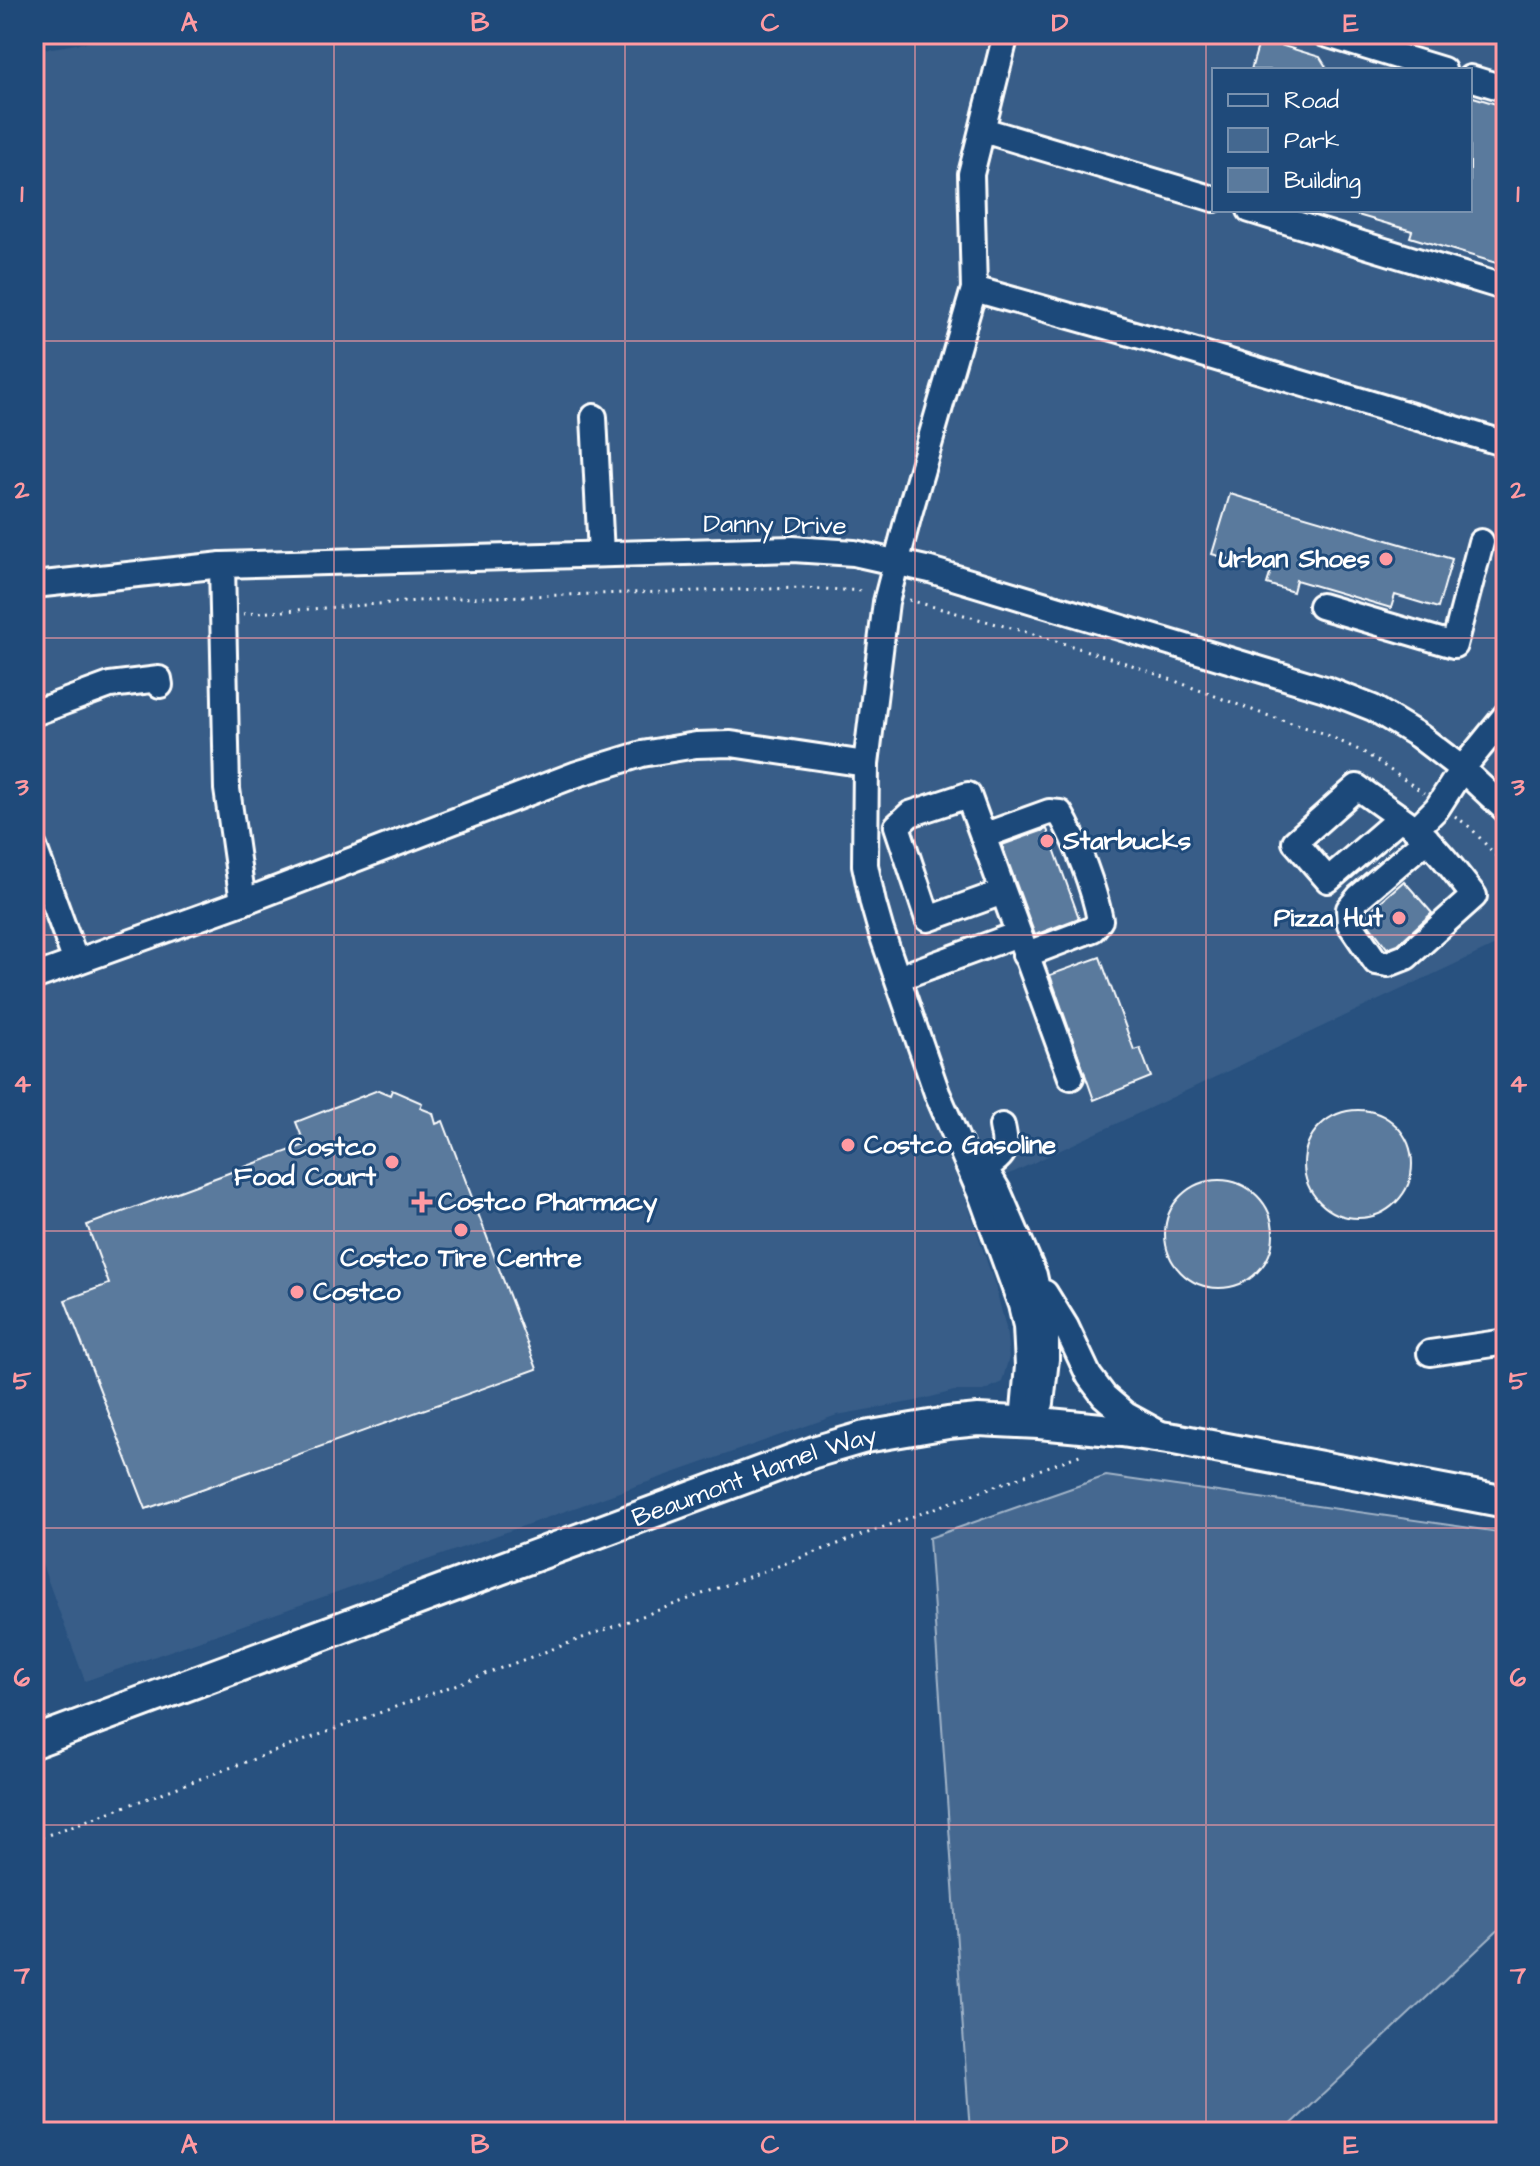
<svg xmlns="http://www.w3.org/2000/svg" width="1540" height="2166" font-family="'Architects Daughter',sans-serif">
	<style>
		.built { fill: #375d88; fill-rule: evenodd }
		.green { fill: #446890; stroke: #a2b4c8; stroke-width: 2 }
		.building { fill: #5a7a9d; stroke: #fff; stroke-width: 2 }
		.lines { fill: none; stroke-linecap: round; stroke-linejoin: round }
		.minor-casing { stroke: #fff; stroke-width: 30 }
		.major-casing { stroke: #fff; stroke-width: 36 }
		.path { stroke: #fff; stroke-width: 3; stroke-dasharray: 2 6; stroke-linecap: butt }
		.minor { stroke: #1f4a7a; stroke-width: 24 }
		.major { stroke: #1f4a7a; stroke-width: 30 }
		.grid { fill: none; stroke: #ff9aa2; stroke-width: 2; stroke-opacity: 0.55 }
		.poi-dot { fill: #ff9aa2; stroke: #1f4a7a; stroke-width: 3 }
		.labels { text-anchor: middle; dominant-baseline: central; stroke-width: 6; stroke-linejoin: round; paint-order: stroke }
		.street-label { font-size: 26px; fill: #fff; stroke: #1f4a7a }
		.poi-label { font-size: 26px; font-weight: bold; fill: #fff; stroke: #1f4a7a; text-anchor: start }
		.neatline { fill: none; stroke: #ff9aa2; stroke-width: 3 }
		.grid-label { font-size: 26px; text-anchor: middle; font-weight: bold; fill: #ff9aa2 }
	</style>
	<rect width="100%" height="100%" fill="#28517f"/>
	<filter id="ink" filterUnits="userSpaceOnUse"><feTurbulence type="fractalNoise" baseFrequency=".0125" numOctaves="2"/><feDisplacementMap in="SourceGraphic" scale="16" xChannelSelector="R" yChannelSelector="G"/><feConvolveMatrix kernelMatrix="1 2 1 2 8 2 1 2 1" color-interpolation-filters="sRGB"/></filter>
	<g filter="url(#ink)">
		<path class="built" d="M137,34H1506V940L1014,1172L963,1190L996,1289L1006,1328L1009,1357L1002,1382L983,1391H954L916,1401L837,1415L85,1681L34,1543V51ZM1214,70H1470V210H1214Z"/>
		<polygon class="green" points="1106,1476 1506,1533 1506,1923 1283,2132 970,2132 929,1538"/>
		<g class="building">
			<polygon points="1260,39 1320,57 1328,70 1251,70"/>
			<polygon points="1470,96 1506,107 1506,266 1410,237 1412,231 1354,214 1354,210 1470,210"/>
			<polygon points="1230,494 1452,559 1438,608 1395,595 1391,608 1296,580 1293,592 1267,584 1271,571 1212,554"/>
			<polygon points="1047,829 1079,918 1035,935 1002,845"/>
			<polygon points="1404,881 1432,913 1398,944 1387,948 1365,919 1364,916"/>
			<polygon points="1100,957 1134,1050 1140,1048 1151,1077 1094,1100 1050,975"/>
			<polygon points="378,1090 390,1095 392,1090 422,1103 420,1108 433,1113 436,1124 443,1121 537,1369 146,1509 65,1300 109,1284 87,1225 305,1145 296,1122"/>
			<circle cx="1358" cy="1164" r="54"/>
			<circle cx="1219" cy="1234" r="54"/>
		</g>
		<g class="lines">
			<defs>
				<g id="minor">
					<polyline points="1006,34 971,174 974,289 909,514 886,602 866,764 865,865 873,903 881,931 937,1093 982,1197 1021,1305 1026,1326 1028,1366 1023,1421"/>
					<polyline points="1325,34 1443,70"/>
					<polyline points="1470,78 1506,89"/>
					<polyline points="983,130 1214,199"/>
					<polyline points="1250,210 1506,288"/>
					<polyline points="974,289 1166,343 1506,444"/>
					<polyline points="594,417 601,554"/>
					<polyline points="222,565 227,789 243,902"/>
					<polyline points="34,585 222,565 793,549 854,553 930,570 1325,689 1373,708 1419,736 1462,769 1506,810"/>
					<polyline points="1321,606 1454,645 1481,542"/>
					<polyline points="34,713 110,685 159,679 160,685"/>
					<polyline points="1400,818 1328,880 1295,842 1357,787 1416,829 1437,808 1462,769 1506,715"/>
					<path d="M1416,829C1438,849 1456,873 1474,896L1406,957L1388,964L1376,962L1350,924L1349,909L1359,897L1427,839"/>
					<path d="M983,836L1049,812L1060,813C1077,842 1094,888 1100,920L1093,929L1025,955"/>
					<polyline points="34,847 76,962"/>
					<polyline points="1003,892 928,919 897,826 910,814 968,795 1071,1077"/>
					<polyline points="34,977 243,902 577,774 642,754 696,745 731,744 866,764"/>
					<polyline points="898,978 1018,934"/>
					<polyline points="981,1162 998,1191 1034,1275 1046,1331 1046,1359 1041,1403"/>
					<path d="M986,1167C1006,1154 1007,1150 1002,1126"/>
					<polyline points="1045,1293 1066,1327 1089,1376 1104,1396 1126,1415 1157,1432"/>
					<polyline points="1430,1353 1506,1342"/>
				</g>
				<g id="major">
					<path id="s1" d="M34,1742L814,1452L865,1437L948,1423L978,1420L1039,1423L1122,1431L1174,1439L1506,1502"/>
				</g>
			</defs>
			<use href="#minor" class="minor-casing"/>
			<use href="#major" class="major-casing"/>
			<g class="path">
				<polyline points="909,600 1037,635 1132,665 1263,714 1323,733 1365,753 1424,793"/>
				<polyline points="243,614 459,598 801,588 866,591"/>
				<polyline points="1455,816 1471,828 1506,867"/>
				<polyline points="34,1840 1085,1453"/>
			</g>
			<use href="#minor" class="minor"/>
			<use href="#major" class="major"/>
		</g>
	</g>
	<path class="grid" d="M334,34V2132M625,34V2132M915,34V2132M1206,34V2132M34,341H1506M34,638H1506M34,935H1506M34,1231H1506M34,1528H1506M34,1825H1506"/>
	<g class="poi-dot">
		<circle cx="1386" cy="559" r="8"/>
		<circle cx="1047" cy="841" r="8"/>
		<circle cx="1399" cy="918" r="8"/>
		<circle cx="848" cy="1145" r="8"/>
		<circle cx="392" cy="1162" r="8"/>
		<path d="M418 1190h8v8h8v8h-8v8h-8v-8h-8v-8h8z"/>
		<circle cx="461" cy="1230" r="8"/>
		<circle cx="297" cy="1292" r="8"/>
	</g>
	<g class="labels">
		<g class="street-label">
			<text transform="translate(775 525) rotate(1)">Danny Drive</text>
			<text stroke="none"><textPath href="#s1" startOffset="768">Beaumont Hamel Way</textPath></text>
		</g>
		<g class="poi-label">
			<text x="1370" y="559" text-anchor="end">Urban Shoes</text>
			<text x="1063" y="841">Starbucks</text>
			<text x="1383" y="918" text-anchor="end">Pizza Hut</text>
			<text x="864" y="1145">Costco Gasoline</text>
			<text x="376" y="1147" text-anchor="end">Costco<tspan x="376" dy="30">Food Court</tspan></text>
			<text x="438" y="1202">Costco Pharmacy</text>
			<text x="461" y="1258" text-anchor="middle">Costco Tire Centre</text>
			<text x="313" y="1292">Costco</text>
		</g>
	</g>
	<rect width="1540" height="2166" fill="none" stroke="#1f4a7a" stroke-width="88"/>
	<rect x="1212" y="68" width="260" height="144" fill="#1f4a7a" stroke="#7992af" stroke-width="2"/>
	<rect x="1228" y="94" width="40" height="12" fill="#1f4a7a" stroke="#7992af" stroke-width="2"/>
	<text x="1284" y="108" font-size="24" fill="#ffffff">Road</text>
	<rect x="1228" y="128" width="40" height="24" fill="#446890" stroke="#7992af" stroke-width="2"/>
	<text x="1284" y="148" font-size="24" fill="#ffffff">Park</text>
	<rect x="1228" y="168" width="40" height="24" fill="#5a7a9d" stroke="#7992af" stroke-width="2"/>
	<text x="1284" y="188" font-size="24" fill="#ffffff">Building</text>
	<rect x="44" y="44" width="1452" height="2078" class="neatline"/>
	<g class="grid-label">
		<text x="189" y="31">A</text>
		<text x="480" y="31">B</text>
		<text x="770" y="31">C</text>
		<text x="1060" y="31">D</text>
		<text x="1351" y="31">E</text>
		<text x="22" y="202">1</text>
		<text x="1518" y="202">1</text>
		<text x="22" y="498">2</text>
		<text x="1518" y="498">2</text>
		<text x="22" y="795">3</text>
		<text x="1518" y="795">3</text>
		<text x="22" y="1092">4</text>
		<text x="1518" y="1092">4</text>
		<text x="22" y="1389">5</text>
		<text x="1518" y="1389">5</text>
		<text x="22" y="1686">6</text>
		<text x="1518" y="1686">6</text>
		<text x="22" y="1983">7</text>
		<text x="1518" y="1983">7</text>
		<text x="189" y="2153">A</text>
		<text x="480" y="2153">B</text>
		<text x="770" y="2153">C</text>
		<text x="1060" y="2153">D</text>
		<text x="1351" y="2153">E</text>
	</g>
</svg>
